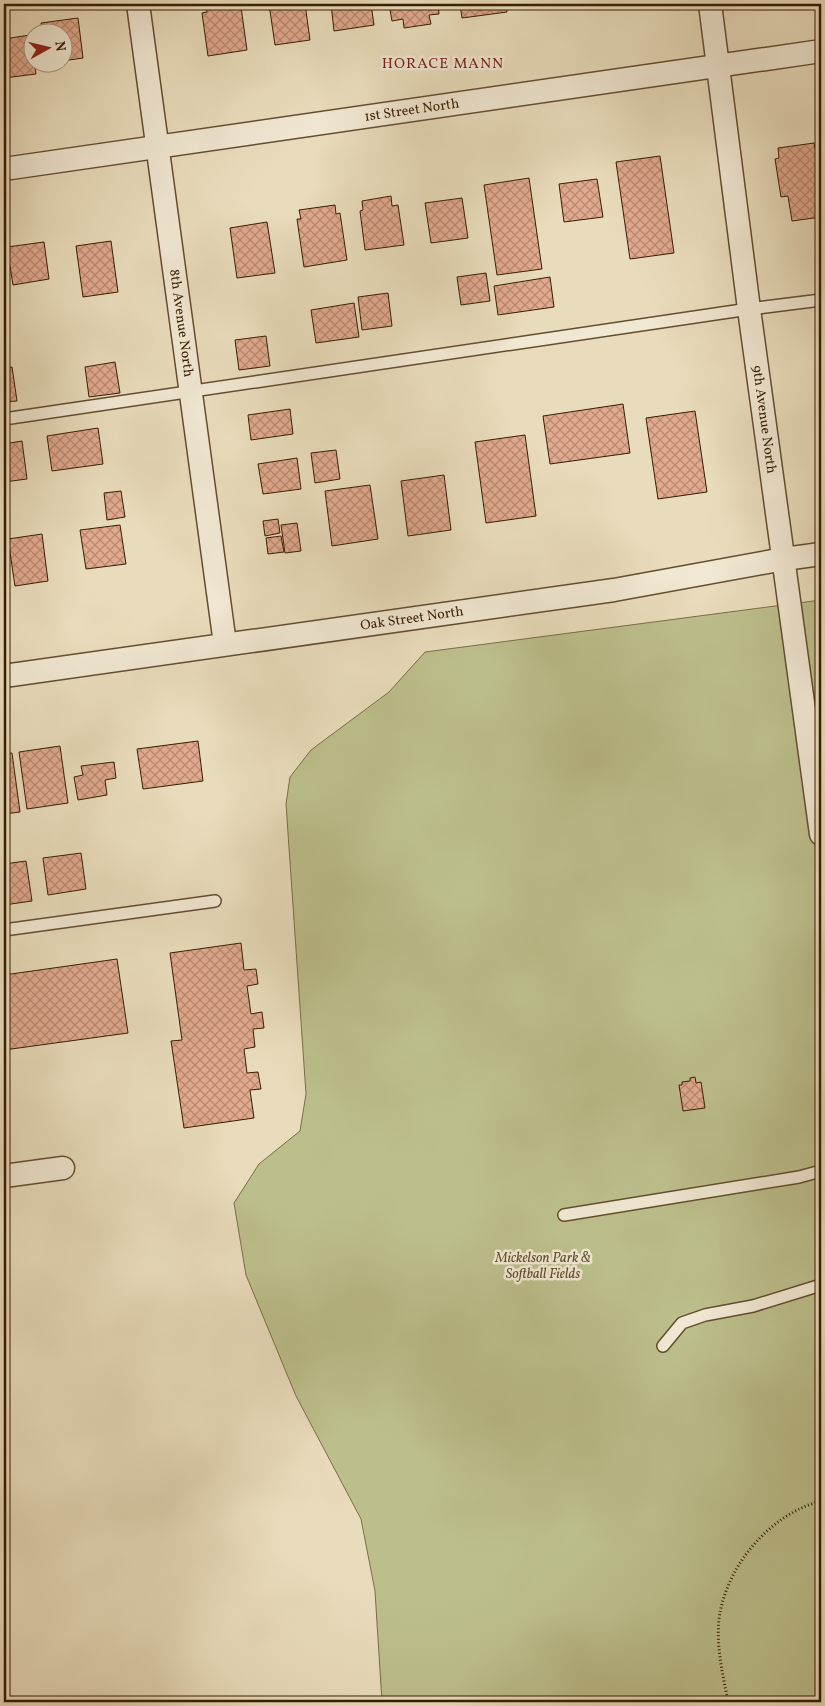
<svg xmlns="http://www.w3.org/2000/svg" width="825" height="1706" font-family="Vollkorn,serif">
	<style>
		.park { fill: #bcbf8c; stroke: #7a6e46 }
		.building { fill: url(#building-cross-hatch); stroke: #371d00 }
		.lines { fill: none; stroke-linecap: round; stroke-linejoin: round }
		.lane-casing { stroke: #644d2f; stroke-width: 14 }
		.street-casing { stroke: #644d2f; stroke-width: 25 }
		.path { stroke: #371d00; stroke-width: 3; stroke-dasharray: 1 2.5; stroke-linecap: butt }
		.lane { stroke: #f1e8d3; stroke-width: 11 }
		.street { stroke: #f1e8d3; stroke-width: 22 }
		.labels { text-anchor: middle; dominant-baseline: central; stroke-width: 5; stroke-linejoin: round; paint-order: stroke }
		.street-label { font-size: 14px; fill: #371d00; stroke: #f1e8d3 }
		.park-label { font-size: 14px; font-style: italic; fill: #5f4e2a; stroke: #f1e8d3 }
		.neighbourhood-label { font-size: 15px; letter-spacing: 1px; fill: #7a1f14; stroke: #f1e8d3 }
	</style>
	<defs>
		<pattern id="building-cross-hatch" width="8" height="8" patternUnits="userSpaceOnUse" patternTransform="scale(1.25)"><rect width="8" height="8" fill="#e1a98e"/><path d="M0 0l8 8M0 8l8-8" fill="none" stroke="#b78972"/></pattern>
	</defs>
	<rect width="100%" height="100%" fill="#e9dcbc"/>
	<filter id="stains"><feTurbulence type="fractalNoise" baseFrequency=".004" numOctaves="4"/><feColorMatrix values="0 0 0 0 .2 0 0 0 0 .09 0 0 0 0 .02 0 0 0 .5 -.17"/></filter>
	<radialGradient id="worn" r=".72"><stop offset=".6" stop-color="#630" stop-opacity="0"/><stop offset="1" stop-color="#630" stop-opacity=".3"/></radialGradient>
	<polygon class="park" points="821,600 821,1702 382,1702 375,1591 361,1519 296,1396 246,1275 234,1203 259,1164 300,1131 306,1094 286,804 290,777 311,750 389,692 425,652"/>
	<g class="building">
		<polygon points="26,4 55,4 26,8"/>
		<polygon points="205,4 235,4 236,8 241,7 247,50 208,56 202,13 207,12"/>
		<polygon points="269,4 305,4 310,40 275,45"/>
		<polygon points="331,4 371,4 374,25 334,31"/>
		<polygon points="389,4 438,4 439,14 429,15 431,24 404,28 403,19 392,21"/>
		<polygon points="460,4 506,4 507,12 462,18"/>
		<polygon points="78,18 83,58 62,61 62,32 42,32 41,23"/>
		<polygon points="30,35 32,62 34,62 36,74 4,78 4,39"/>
		<polygon points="814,143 819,167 821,167 821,217 792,221 788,196 781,197 775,159 779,158 778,148"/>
		<polygon points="660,156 674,253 630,259 616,162"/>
		<polygon points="529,178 542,269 497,275 484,185"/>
		<polygon points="597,179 603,217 564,222 559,184"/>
		<polygon points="391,196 392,206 398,205 404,245 365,250 360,211 363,210 362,201"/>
		<polygon points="462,198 468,238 431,243 425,203"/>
		<polygon points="335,205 336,214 340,213 347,260 304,267 297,219 301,219 299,210"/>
		<polygon points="267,222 275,273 237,278 230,228"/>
		<polygon points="111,241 118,292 83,297 76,246"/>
		<polygon points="44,242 49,279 13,285 7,247"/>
		<polygon points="486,273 490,301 461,305 457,277"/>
		<polygon points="550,277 554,307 498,315 494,286"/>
		<polygon points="388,293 392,326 362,330 358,297"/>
		<polygon points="354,303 359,337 316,343 311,310"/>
		<polygon points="266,336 270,366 239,370 235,340"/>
		<polygon points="115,362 120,393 89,397 85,367"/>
		<polygon points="12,367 17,401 4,402 4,368"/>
		<polygon points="623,404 630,453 550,464 543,416"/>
		<polygon points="290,409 293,434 251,440 248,415"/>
		<polygon points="695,411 707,492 658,499 646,418"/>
		<polygon points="98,428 103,464 52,471 47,436"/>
		<polygon points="525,435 536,516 486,523 475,442"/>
		<polygon points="22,441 27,479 4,482 4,444"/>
		<polygon points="336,450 340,479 315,483 311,453"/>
		<polygon points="297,458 301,489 263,494 258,464"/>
		<polygon points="444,475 451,530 408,536 401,481"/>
		<polygon points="370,485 378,539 332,546 325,491"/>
		<polygon points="121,491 125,517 107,520 104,493"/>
		<polygon points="278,519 280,533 265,536 263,521"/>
		<polygon points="297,523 301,551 285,553 281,525"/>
		<polygon points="120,525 126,564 86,569 80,530"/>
		<polygon points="42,534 48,581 15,586 8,539"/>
		<polygon points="281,536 284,552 268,554 266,538"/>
		<polygon points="198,741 203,781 143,789 137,749"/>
		<polygon points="60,746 68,803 27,809 19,752"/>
		<polygon points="12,753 20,812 4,814 4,754"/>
		<polygon points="114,762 116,778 105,780 107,795 78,800 74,777 83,775 81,766"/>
		<polygon points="81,853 86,889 48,895 43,858"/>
		<polygon points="26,861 32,901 4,905 4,864"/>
		<polygon points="241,943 244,970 256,969 258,984 247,986 251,1014 262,1012 264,1028 253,1029 255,1047 244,1049 247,1073 258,1072 261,1089 250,1090 254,1118 184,1128 171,1041 182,1040 170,953"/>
		<polygon points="117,959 128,1033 4,1050 4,975"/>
		<polygon points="695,1077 696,1083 701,1082 705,1108 683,1111 679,1085 682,1085 682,1082 690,1081 690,1078"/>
	</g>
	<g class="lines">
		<defs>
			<g id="lane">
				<polyline points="4,419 749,309 821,300"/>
				<polyline points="4,930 215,901"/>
				<polyline points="564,1215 799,1177 821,1171"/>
				<polyline points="663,1346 682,1323 705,1315 753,1306 821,1285"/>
			</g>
			<g id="street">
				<path id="s1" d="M138,4L225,644"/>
				<path id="s2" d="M710,4L749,309L821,834"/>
				<path id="s3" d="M4,169L821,51"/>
				<path id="s4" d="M4,676L614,590L784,559L821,554"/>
				<polyline points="4,1176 63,1168"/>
			</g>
		</defs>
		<use href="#lane" class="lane-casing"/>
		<use href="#street" class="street-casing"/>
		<path class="path" d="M728,1702C723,1675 716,1647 719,1619C726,1566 770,1514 821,1501"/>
		<use href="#lane" class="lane"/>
		<use href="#street" class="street"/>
	</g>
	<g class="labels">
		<g class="street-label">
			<text stroke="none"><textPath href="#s3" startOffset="412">1st Street North</textPath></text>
			<text stroke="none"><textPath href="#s1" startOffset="322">8th Avenue North</textPath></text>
			<text stroke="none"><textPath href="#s2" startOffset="419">9th Avenue North</textPath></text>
			<text stroke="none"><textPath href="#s4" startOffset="412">Oak Street North</textPath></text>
		</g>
		<g class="park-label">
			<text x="543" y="1258">Mickelson Park &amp;<tspan x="543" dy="16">Softball Fields</tspan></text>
		</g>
		<g class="neighbourhood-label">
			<text x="443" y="64">HORACE MANN</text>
		</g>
	</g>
	<rect width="825" height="1706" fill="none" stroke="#e9dcbc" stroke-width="20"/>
	<rect x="5" y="5" width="815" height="1696" fill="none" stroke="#371d00" stroke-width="2.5"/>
	<rect x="10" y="10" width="805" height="1686" fill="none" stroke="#371d00"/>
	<g transform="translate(48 48) rotate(82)"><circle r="24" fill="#f1e8d3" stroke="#a7977f"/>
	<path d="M0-4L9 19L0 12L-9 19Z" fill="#8f2418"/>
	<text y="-8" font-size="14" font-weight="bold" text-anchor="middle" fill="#371d00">N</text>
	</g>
	<rect width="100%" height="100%" filter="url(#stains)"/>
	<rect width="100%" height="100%" fill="url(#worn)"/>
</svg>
